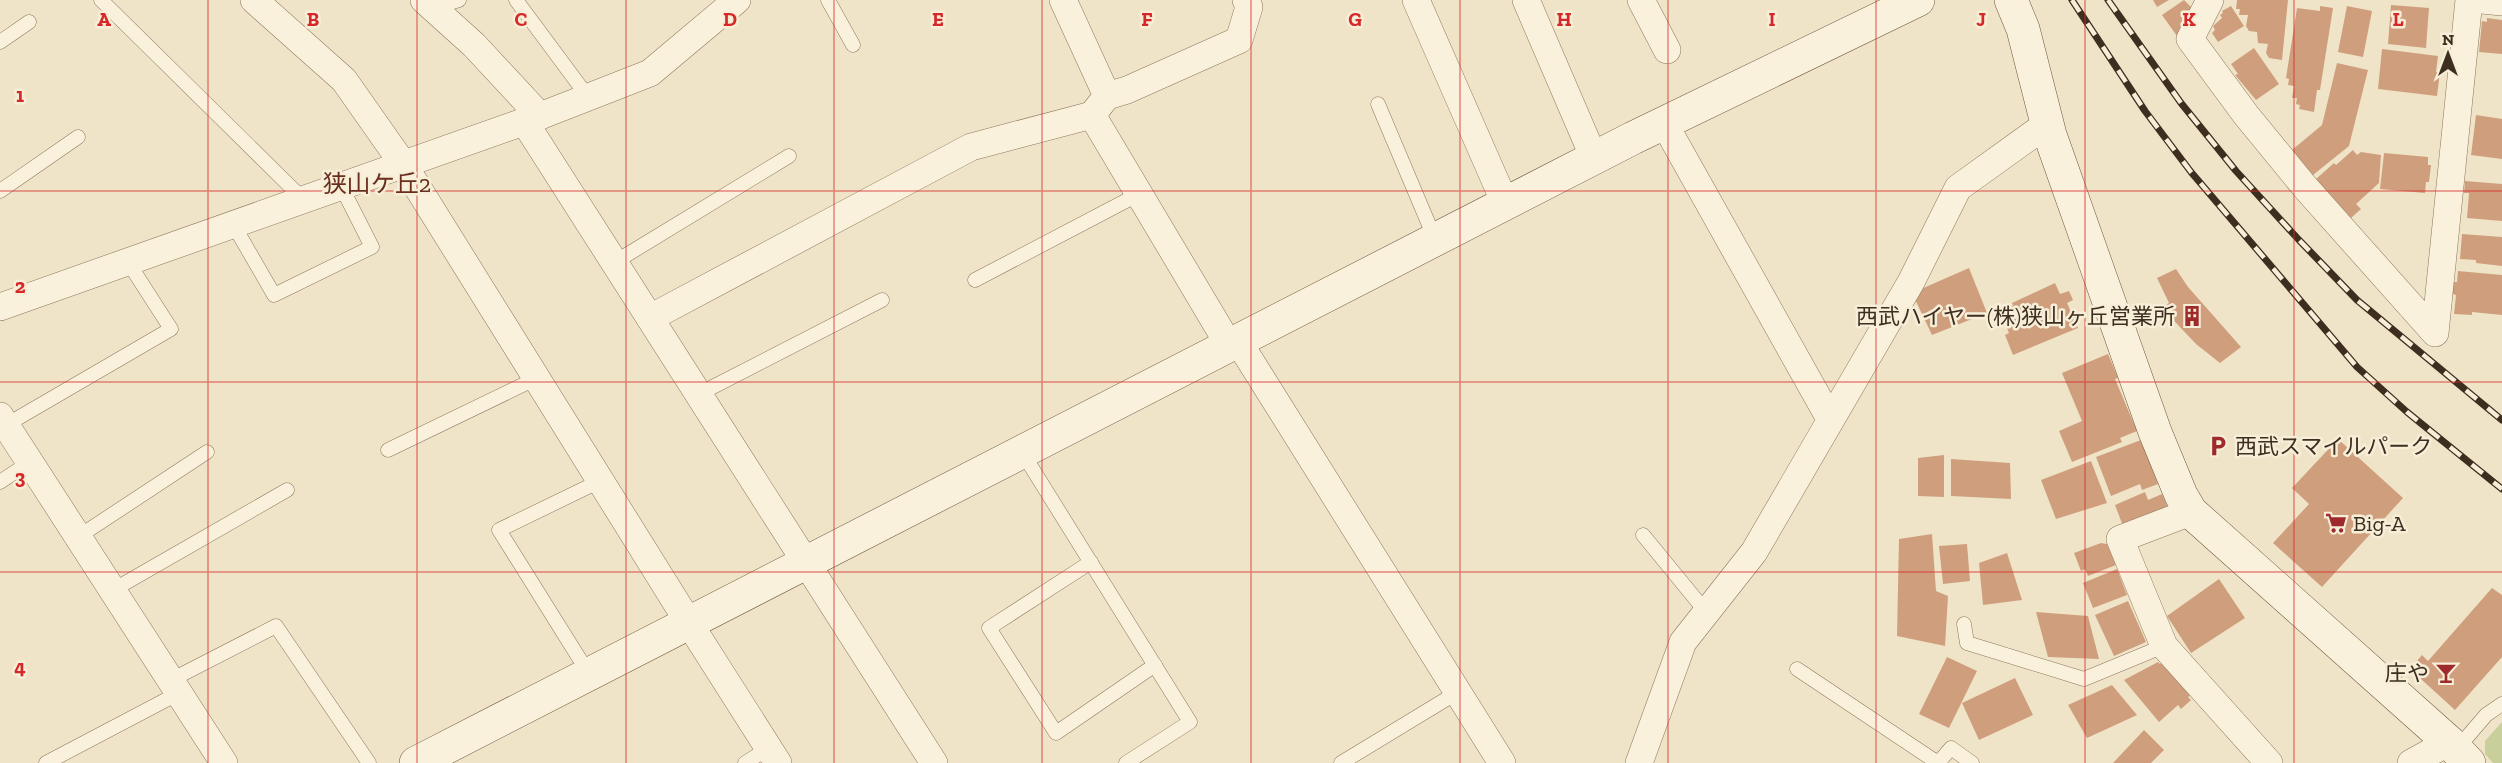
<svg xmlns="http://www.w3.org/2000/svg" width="2502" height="763" font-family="'Zilla Slab','Noto Sans JP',serif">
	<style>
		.green { fill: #c9cf9b }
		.building { fill: #cf9f7d }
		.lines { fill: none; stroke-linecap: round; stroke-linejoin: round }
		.lane-casing { stroke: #8d765c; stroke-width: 15 }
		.street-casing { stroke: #8d765c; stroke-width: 28 }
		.secondary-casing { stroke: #6f573f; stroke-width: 34 }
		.lane { stroke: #faf1dc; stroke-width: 14 }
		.street { stroke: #faf1dc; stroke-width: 27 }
		.secondary { stroke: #faf1dc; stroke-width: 33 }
		.rail-casing { stroke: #3d2e20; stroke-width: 7 }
		.rail { stroke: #f7eed8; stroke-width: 4.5; stroke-dasharray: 14; stroke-linecap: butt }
		.grid { fill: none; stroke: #d62828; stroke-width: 1.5; stroke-opacity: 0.55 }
		.labels { text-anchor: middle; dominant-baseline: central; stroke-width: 5; stroke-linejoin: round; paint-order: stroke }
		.poi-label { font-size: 22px; fill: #3d2e20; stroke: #f7eed8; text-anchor: end }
		.neighbourhood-label { font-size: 24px; fill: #6b2e1e; stroke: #f7eed8 }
		.grid-label { font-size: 20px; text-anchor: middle; font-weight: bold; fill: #d62828; stroke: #f7eed8; stroke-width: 5; stroke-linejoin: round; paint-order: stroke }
	</style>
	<rect width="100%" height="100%" fill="#f0e4c8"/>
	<polygon class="green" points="2502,722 2502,763 2493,763 2485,754 2485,741"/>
	<g class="building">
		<polygon points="2153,0 2169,0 2157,7"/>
		<polygon points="2184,0 2192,8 2180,33 2177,36 2162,15"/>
		<polygon points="2237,0 2288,0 2282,60 2269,58 2266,53 2268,44 2258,43 2257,32 2249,31 2246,26 2248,15 2239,15 2240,9 2236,9"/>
		<polygon points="2391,5 2429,8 2426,48 2388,44"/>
		<polygon points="2231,6 2244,26 2218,42 2212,33 2215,30 2213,26 2222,18 2220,15 2223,13 2222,11"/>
		<polygon points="2320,6 2333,8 2320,90 2317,90 2314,112 2299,109 2300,105 2296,104 2297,98 2292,98 2294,86 2288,85 2289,79 2286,78 2297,8 2320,11"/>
		<polygon points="2347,6 2372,11 2363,57 2338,52"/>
		<polygon points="2487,18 2502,20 2502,54 2479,52 2482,21 2487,22"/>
		<polygon points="2254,48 2279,84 2256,100 2235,75 2238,74 2231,64"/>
		<polygon points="2382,49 2438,56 2436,72 2440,72 2437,96 2378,89"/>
		<polygon points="2337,63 2368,70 2349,146 2313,175 2292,150 2322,125"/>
		<polygon points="2476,115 2502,119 2502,159 2471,155"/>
		<polygon points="2353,150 2357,155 2361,152 2381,155 2379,183 2356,204 2361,209 2351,218 2316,179 2334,163 2336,165"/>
		<polygon points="2384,153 2428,157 2428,165 2431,165 2429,182 2426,182 2425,193 2380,189"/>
		<polygon points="2465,181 2502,184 2502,221 2467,218 2469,193 2464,193"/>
		<polygon points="2462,234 2502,237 2502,266 2476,263 2476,260 2460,259"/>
		<polygon points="1969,268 1987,313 1932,335 1912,293"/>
		<polygon points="2176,269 2188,287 2241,347 2220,363 2196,344 2162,308 2169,303 2157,278"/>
		<polygon points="2458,271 2502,275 2502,315 2472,312 2472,315 2454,314 2456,295 2452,294 2453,282 2457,282"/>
		<polygon points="2055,283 2060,294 2069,291 2073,300 2067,303 2078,328 2013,355 2005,335 2009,333 2003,319 2009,316 2007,309 2013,306 2012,303"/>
		<polygon points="2108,354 2118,378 2115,379 2137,431 2120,438 2122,442 2072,462 2059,431 2082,421 2062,373"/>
		<polygon points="2338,439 2403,498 2322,587 2273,543 2309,504 2292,488"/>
		<polygon points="2141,440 2158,484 2142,490 2140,484 2111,496 2096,457"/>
		<polygon points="1944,455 1944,497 1918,496 1918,458"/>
		<polygon points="1951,459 2010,463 2011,499 1951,496"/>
		<polygon points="2091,461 2107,503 2056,519 2041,480"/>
		<polygon points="2145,492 2148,500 2162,494 2168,508 2123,526 2115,505"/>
		<polygon points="1932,534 1936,591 1948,596 1945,646 1897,636 1899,539"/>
		<polygon points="2101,543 2107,544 2116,565 2088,576 2085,569 2081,571 2074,553"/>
		<polygon points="1967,544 1970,581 1943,584 1939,546"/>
		<polygon points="2007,553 2022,600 1983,605 1979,563"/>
		<polygon points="2117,569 2127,595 2093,608 2083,583"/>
		<polygon points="2219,579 2245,618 2191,653 2167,616"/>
		<polygon points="2492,588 2502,595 2502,657 2455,710 2410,669 2422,655 2428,661"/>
		<polygon points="2128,601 2146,642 2114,656 2095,615"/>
		<polygon points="2036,612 2088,616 2099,659 2048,657"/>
		<polygon points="1947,657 1977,671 1949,728 1919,714"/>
		<polygon points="2158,662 2160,664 2163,662 2191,695 2188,697 2191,700 2181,709 2178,705 2159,722 2124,680"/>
		<polygon points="2015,678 2033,715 1979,740 1962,703"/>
		<polygon points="2112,685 2137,715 2087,738 2068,705"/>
		<polygon points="2144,730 2164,750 2151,763 2113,763"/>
	</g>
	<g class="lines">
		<defs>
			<g id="lane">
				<polyline points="101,0 303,199"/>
				<polyline points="516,0 588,97"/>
				<polyline points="828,0 853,45"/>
				<polyline points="433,8 459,0"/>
				<polyline points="0,42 29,22"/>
				<polyline points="1378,104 1435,239"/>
				<polyline points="0,191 78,137"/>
				<polyline points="233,224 274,295 372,247 341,186"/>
				<polyline points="615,262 789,156"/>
				<polyline points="975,280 1139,194"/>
				<polyline points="699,394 882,300"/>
				<polyline points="6,425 171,329 128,262"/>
				<polyline points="388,450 537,378"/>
				<polyline points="1022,452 1190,722 1126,763"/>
				<polyline points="0,482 30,462"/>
				<polyline points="1643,535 1707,613"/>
				<polyline points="78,537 207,452"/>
				<polyline points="1091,562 989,628 1056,733 1155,665"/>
				<polyline points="113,590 287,490"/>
				<polyline points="1964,624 1967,643 2084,679 2164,646"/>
				<polyline points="1797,669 1938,763 1951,748 1972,763"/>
				<polyline points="589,674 499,530 600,481"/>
				<polyline points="171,680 276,626 369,763"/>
				<polyline points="2456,750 2486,715 2502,704"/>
				<polyline points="46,763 179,693"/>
				<polyline points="745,763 769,748"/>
				<polyline points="1341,763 1458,692"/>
			</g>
			<g id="street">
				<polyline points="254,0 344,80 403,164 689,623 778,763"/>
				<polyline points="424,0 474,45 540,116"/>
				<polyline points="1063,0 1107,96 1092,115 1229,345"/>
				<polyline points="1416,0 1505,203"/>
				<polyline points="1526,0 1594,158"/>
				<polyline points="1641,0 1667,50"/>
				<polyline points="2210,0 2190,39 2246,115 2305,187 2435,333 2469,0"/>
				<polyline points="2482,0 2502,2"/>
				<polyline points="1107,96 1127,90 1239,40 1249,7 1246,0"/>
				<polyline points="524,121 934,763"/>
				<polyline points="1664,123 1830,419"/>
				<polyline points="0,307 540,116 650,73 737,0"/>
				<polyline points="650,318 971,147 1092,115"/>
				<polyline points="1238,341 1502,763"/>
				<polyline points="0,416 224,763"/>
				<polyline points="2191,512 2120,539 2164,646 2269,763"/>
				<polyline points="1639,763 1683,642 1754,552 1911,282 1958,188 2047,124"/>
				<polyline points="2411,763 2449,742"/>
			</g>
			<g id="secondary">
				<polyline points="2011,0 2023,29 2050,135 2155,432 2181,495 2191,512 2449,742 2469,763"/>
				<polyline points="416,763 1633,138 1918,0"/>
			</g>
		</defs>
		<use href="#lane" class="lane-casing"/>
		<use href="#street" class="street-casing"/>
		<use href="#secondary" class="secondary-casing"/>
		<use href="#lane" class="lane"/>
		<use href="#street" class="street"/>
		<use href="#secondary" class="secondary"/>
		<defs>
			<g id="rail">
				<polyline points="2072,0 2145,111 2191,172 2357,367 2407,412 2502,489"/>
				<polyline points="2108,0 2181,103 2236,171 2299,240 2357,300 2502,420"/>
			</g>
		</defs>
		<use href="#rail" class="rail-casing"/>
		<use href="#rail" class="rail"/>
	</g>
	<path class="grid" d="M208,0V763M417,0V763M626,0V763M834,0V763M1042,0V763M1251,0V763M1460,0V763M1668,0V763M1876,0V763M2085,0V763M2294,0V763M0,191H2502M0,382H2502M0,572H2502"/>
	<defs>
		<symbol id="building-bare" viewBox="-9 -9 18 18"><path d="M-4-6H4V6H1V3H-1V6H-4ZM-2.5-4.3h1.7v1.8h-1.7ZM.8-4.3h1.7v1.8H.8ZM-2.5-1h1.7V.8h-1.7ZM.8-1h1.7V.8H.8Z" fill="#9e2a2b" stroke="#f7eed8" stroke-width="2.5" paint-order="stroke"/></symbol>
		<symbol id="parking-bare" viewBox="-9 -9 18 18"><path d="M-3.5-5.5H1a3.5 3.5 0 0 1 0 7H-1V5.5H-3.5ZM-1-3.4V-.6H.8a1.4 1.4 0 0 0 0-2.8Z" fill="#9e2a2b" stroke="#f7eed8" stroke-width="2.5" paint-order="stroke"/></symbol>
		<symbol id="supermarket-bare" viewBox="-9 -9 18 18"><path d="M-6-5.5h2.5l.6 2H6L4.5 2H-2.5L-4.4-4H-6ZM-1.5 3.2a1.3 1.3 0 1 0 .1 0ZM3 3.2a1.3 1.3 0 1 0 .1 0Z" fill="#9e2a2b" stroke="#f7eed8" stroke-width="2.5" paint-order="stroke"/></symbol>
		<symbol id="bar-bare" viewBox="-9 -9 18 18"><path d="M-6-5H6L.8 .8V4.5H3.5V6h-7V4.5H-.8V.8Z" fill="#9e2a2b" stroke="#f7eed8" stroke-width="2.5" paint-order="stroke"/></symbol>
	</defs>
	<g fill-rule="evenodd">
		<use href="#building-bare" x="2177" y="301" width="30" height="30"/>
		<use href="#parking-bare" x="2203" y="431" width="30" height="30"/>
		<use href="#supermarket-bare" x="2321" y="508" width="30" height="30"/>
		<use href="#bar-bare" x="2431" y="658" width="30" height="30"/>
	</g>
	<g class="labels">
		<g class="poi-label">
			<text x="2175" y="316">西武ハイヤー(株)狭山ヶ丘営業所</text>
			<text x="2235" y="446" text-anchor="start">西武スマイルパーク</text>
			<text x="2353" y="523" text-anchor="start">Big-A</text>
			<text x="2429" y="673">庄や</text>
		</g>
		<g class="neighbourhood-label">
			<text x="377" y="183">狭山ケ丘2</text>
		</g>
	</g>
	<g class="grid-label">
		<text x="104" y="26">A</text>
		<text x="313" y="26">B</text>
		<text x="521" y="26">C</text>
		<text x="730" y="26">D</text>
		<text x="938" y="26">E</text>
		<text x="1147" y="26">F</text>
		<text x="1355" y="26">G</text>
		<text x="1564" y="26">H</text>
		<text x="1772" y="26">I</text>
		<text x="1981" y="26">J</text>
		<text x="2189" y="26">K</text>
		<text x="2398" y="26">L</text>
		<text x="20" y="102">1</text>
		<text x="20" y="293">2</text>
		<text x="20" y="484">3</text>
		<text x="20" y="674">4</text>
	</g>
	<g transform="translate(2448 54)" stroke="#f7eed8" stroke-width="4.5" paint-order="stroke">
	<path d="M0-4.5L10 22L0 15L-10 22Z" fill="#3d2e20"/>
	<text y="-9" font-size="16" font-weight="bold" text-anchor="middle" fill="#3d2e20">N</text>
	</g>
</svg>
